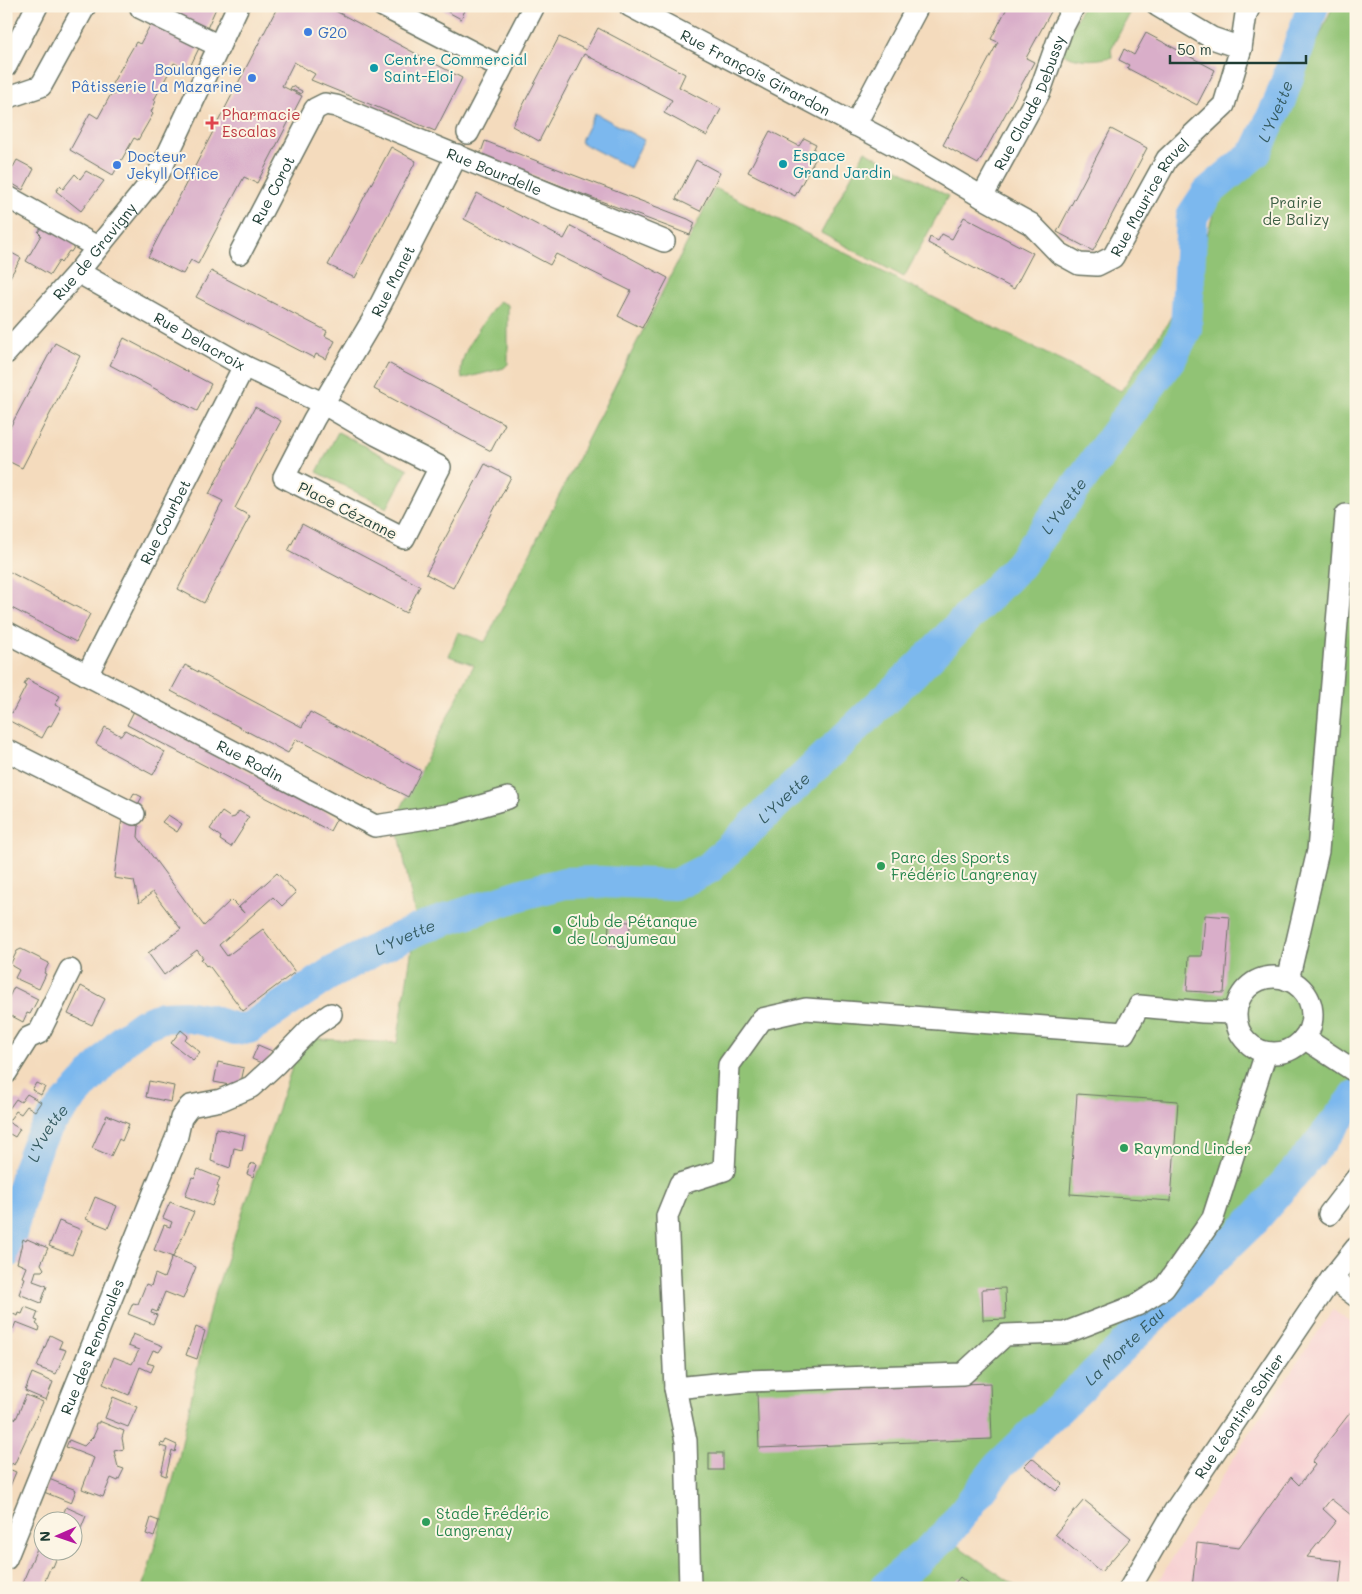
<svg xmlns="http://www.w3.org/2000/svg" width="1362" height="1594" font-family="Mali,sans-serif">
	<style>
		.built { fill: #f7cfd2 }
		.green { fill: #91c374; stroke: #588054 }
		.water { fill: #7bb8ee; stroke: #4d7a91 }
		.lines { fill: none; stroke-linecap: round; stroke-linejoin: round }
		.river { stroke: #7bb8ee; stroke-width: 32 }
		.building { fill: #d9aec9 }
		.minor-casing { stroke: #6a7464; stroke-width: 24 }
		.minor { stroke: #fff; stroke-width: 21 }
		.shop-dot { fill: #3f7fe0; stroke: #fcf5e5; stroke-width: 2 }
		.culture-dot { fill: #0f9aa8; stroke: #fcf5e5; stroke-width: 2 }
		.health-dot { fill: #e0444e; stroke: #fcf5e5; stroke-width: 2 }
		.leisure-dot { fill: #2e9e5b; stroke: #fcf5e5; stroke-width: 2 }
		.labels { text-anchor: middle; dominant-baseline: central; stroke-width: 4; stroke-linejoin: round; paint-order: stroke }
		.shop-label { font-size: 15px; fill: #366cbe; stroke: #fcf5e5; text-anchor: start }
		.culture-label { font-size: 15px; fill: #0d838f; stroke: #fcf5e5; text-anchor: start }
		.street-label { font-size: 15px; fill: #1f3d34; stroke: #fcf5e5 }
		.health-label { font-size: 15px; fill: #be3a42; stroke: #fcf5e5; text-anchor: start }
		.park-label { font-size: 15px; fill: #3c5e44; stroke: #fcf5e5 }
		.leisure-label { font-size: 15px; fill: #27864d; stroke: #fcf5e5; text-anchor: start }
		.water-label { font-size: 16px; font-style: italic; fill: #365c62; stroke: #fcf5e5 }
	</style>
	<rect width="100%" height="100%" fill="#fcf5e5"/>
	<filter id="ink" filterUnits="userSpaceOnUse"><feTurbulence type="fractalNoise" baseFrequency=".02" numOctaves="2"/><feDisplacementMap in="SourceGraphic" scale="10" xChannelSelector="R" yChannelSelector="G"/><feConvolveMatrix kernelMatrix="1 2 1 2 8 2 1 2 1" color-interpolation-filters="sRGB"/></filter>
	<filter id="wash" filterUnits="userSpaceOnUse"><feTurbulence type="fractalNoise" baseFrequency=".0096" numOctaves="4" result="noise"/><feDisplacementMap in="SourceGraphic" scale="20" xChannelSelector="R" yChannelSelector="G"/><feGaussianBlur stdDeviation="1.12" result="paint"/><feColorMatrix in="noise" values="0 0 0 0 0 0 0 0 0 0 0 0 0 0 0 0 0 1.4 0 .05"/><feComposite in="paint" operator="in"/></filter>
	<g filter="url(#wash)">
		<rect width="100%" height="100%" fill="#f4dbbd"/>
		<polygon class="built" points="1333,1310 1356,1326 1356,1588 1154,1588 1251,1430"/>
		<g class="green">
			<path d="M1082,6H1134L1111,49L1112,57C1091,61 1080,61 1061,53Z"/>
			<polygon points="1333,6 1356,6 1356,1104 1255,1229 1072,1408 1000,1475 952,1542 1019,1588 143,1588 178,1462 210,1308 302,1038 397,1043 412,948 415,915 396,818 474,665 449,656 458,632 485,642 715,188 1121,391 1167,324 1199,264 1219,193 1263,161"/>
			<polygon points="865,151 948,196 904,277 821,233"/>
			<path d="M499,301L508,305V364L504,368L462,379C456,353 485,321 499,301Z"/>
			<polygon points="338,432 408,469 387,508 317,472"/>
		</g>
		<polygon class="water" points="595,113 644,140 630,168 580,142"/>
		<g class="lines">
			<g class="river">
				<path id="s1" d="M6,1253L28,1169L37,1145L51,1121L124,1039L143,1025L162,1017L184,1016L207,1020L235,1029L249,1028L331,973L390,942L424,927L526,893L565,883L600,882L675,885L709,868L921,665L1019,565L1172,356L1186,329L1192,216L1208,192L1256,152L1280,100L1313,6"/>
				<path id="s2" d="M885,1588L946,1535L999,1466L1252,1222L1313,1151L1356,1096"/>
			</g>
		</g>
		<g id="blocks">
			<g class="building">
				<polygon points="154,6 217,6 204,35"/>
				<polygon points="278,6 326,6 462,78 435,131 311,80 315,74 294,62 282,86 302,96 257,183 244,177 198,264 191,260 183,274 148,257"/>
				<polygon points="437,6 467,6 461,19"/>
				<polygon points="1008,6 1054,6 1026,58 1034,62 978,164 943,145 998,42 991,39"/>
				<polygon points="153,20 200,46 188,71 174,63 154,100 156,101 151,112 153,114 138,140 134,138 113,175 70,150 90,113 98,118 111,94 114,95 115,93 109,89 136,42 140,44"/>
				<polygon points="598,28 685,74 679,87 721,109 707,136 664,113 672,100 584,54 539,141 512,126 559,37 586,50"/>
				<polygon points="1146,33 1215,70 1197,105 1127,68 1129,65 1119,60 1124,49 1134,55"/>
				<polygon points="292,86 302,91 301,94 290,89"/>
				<polygon points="1111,129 1147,148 1093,251 1057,232"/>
				<polygon points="770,131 799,146 804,138 816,144 812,153 817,156 795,196 748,172"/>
				<polygon points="485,141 688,219 695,223 690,235 480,155"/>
				<polygon points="391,147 416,161 355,278 328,265"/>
				<polygon points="17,160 34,169 23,190 6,180"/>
				<polygon points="696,160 720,173 700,211 676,199"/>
				<polygon points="86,171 104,181 81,211 56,191 60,186 63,189 75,174 80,179"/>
				<polygon points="477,193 564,239 571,226 668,278 642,328 618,316 631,291 556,254 550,265 464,219"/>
				<polygon points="964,217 1033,253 1014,289 945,253 945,252 928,243 930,237 938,241 942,234 952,239"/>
				<polygon points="45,223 78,241 71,252 69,251 61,263 59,261 50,275 26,261 41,235 38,232"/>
				<polygon points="6,250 21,258 6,284"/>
				<polygon points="211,271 327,331 325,336 335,341 326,359 316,354 314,358 196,297"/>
				<polygon points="124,338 211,384 197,411 110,365"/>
				<polygon points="55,343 80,356 22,468 6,460 6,435"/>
				<polygon points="388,363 505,424 491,451 374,389"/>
				<polygon points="255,407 281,421 235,508 250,516 204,603 178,589 223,501 209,494"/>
				<polygon points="485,464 511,477 453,588 426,574"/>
				<polygon points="302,524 420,586 406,613 288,551"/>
				<polygon points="6,570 90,614 76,642 6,605"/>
				<polygon points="185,665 302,727 310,712 421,771 408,797 296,739 288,753 171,691"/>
				<polygon points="27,679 60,696 55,705 61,708 51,726 49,725 42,738 6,719 9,712 12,713 26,686 24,685"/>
				<polygon points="134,711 337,818 330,831 127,725"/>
				<polygon points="105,727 121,736 125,730 165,752 153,775 96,744"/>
				<polygon points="134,793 142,797 138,804 130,800"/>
				<polygon points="239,811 249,817 244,824 245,825 231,847 220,840 221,837 210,829 222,812 231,818 235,817"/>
				<polygon points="168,815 182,824 177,832 162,822"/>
				<polygon points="122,818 139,826 138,837 204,926 231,900 245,914 239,907 277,873 296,893 282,906 273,897 219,945 227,956 263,929 295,972 243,1011 210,967 207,965 206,966 201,959 203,958 197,950 164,975 148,953 181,929 153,892 139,903 134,881 114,878"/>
				<polygon points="1205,915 1230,917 1224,993 1187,991 1189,956 1202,956"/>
				<polygon points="609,921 630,922 629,947 608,946"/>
				<polygon points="21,949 49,963 44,973 46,974 39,989 15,978 19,970 12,966 11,963 17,951"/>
				<polygon points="81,986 105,999 92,1025 68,1014"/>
				<polygon points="14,987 38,999 30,1014 27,1013 23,1022 6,1013 6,1003"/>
				<polygon points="181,1030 188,1036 185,1040 200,1052 193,1060 171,1043"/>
				<polygon points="258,1045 272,1051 266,1065 252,1059"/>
				<polygon points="218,1062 244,1068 240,1087 214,1082"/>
				<polygon points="149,1081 174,1086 171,1102 146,1097"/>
				<polygon points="36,1083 45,1087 41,1095 32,1090"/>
				<polygon points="27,1094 41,1102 35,1111 27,1106 21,1114 16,1111 8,1122 20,1129 15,1137 10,1134 6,1139 6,1113 16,1099 21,1102"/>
				<polygon points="1077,1094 1178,1101 1171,1201 1070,1194"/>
				<polygon points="107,1115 129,1124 122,1141 119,1139 111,1156 92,1148"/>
				<polygon points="216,1128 245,1135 242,1150 234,1148 230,1168 211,1161"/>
				<polygon points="251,1163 257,1165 253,1177 247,1174"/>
				<polygon points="198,1169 220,1178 217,1186 219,1187 212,1206 185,1196 192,1177 195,1178"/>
				<polygon points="95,1197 117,1206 108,1228 86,1219"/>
				<polygon points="170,1202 194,1212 173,1257 154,1250 164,1225 170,1227 172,1222 163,1218"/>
				<polygon points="59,1221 82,1230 72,1255 49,1246"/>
				<polygon points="23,1239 26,1241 27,1239 48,1248 41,1264 44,1269 42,1271 36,1271 33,1281 47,1286 41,1303 19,1294 25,1278 22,1277 26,1267 17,1263"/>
				<polygon points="172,1257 196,1267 183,1299 165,1292 157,1312 152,1310 151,1313 157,1315 153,1324 128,1314 133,1303 138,1304 146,1284 151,1286 155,1274 164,1278"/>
				<polygon points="1005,1288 1006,1319 983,1320 982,1289"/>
				<polygon points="25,1307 38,1312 35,1320 38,1321 36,1324 40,1327 39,1331 16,1322 13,1329 6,1327 6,1321 10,1313 18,1316 19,1313 22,1314"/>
				<polygon points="196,1327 205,1331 197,1359 186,1355"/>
				<polygon points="133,1334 163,1346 159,1352 153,1350 147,1363 154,1365 151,1372 140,1367 129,1395 103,1384 114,1357 132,1364 139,1350 128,1346"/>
				<polygon points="50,1335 62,1341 59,1348 66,1350 56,1374 37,1367"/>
				<polygon points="32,1373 53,1382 46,1400 25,1391"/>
				<polygon points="990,1383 992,1439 759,1448 757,1392"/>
				<polygon points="26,1395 43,1402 14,1465 12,1463 9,1469 16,1472 8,1491 6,1491 6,1426 10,1416 16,1419"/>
				<polygon points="113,1397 137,1407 128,1427 105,1418"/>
				<polygon points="1356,1405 1356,1508 1351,1515 1331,1499 1323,1509 1336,1521 1307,1557 1342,1561 1339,1588 1192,1588 1197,1543 1239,1548 1291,1477 1299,1485 1315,1465 1312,1462"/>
				<polygon points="99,1421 124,1431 122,1438 124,1449 114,1451 118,1467 124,1469 118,1481 111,1478 103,1497 82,1489 94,1458 66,1447 69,1440 84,1446 93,1437 97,1428 95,1427 96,1423 99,1423"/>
				<polygon points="166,1440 177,1445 175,1452 172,1450 166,1476 161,1474 167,1448 160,1446 161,1443 164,1444"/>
				<rect x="709" y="1453" width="14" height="17"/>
				<polygon points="1032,1458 1063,1484 1056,1491 1024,1466"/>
				<polygon points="49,1479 76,1490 71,1503 44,1492"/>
				<polygon points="1084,1500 1131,1538 1101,1572 1055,1534"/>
				<polygon points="66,1507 86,1516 74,1546 72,1546 72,1522 60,1522"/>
				<polygon points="151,1518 159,1521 154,1537 146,1534"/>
				<polygon points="39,1544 42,1545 42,1552 59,1552 53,1567 51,1566 42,1588 25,1588 21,1586"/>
				<polygon points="960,1577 973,1588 951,1588"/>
			</g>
		</g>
	</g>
	<g filter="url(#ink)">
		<use href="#blocks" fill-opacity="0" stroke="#6a7464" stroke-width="1"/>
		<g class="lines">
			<defs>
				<g id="minor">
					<polyline points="383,6 501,67"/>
					<path id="s3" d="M630,6L894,145L982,197L1031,224L1059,253L1079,264L1097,265L1113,257L1167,159L1224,105L1241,48L1246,14L1250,6"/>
					<polyline points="1158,6 1212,38 1241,48"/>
					<polyline points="141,8 219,46"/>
					<polyline points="6,66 37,6"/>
					<polyline points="6,98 41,86 85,6"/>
					<polyline points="855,125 918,6"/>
					<polyline points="468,133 534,6"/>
					<polyline points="6,196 97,247"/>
					<path id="s4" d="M982,197L1040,91L1062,29L1074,6"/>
					<path id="s5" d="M240,253L315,109L325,104L336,106L664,241"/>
					<path id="s6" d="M78,272L244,366L324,404L377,435L440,467L404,538L284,477L314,419L372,321L457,155"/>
					<path id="s7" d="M6,353L78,272L160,171L238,6"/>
					<path id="s8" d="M6,632L87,675L375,826L453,814L508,798"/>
					<path id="s9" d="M87,675L244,366"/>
					<polyline points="6,750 134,814"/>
					<circle cx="1274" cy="1015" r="38"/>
					<polyline points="1288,980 1318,851 1346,515"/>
					<polyline points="1304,1038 1356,1072"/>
					<polyline points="6,1073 28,1038 39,1033 70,970"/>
					<polyline points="1329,1214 1356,1179"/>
					<polyline points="1332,1278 1356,1296"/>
					<polyline points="675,1388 746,1381 963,1374 1005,1335 1065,1333 1137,1305 1164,1288 1213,1218 1266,1053"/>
					<path id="s10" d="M6,1559L177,1136L181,1118L190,1106L221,1100L251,1087L276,1064L312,1027L331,1014"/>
					<polyline points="690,1588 686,1441 675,1388 667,1216 680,1184 724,1170 729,1065 762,1019 806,1009 1124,1033 1139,1006 1203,1012 1235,1013"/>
					<path id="s11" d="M1130,1588L1174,1512L1332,1278L1356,1248"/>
				</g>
			</defs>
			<use href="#minor" class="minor-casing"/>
			<use href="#minor" class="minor"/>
		</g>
	</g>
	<g class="shop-dot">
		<circle cx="308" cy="32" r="5"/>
		<circle cx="252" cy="78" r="5"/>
		<circle cx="117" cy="165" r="5"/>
	</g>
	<g class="culture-dot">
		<circle cx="374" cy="68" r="5"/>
		<circle cx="783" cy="164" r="5"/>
	</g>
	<path class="health-dot" d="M209.5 115.5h5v5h5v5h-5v5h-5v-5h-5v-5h5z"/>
	<g class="leisure-dot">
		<circle cx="881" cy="866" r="5"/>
		<circle cx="557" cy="930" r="5"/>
		<circle cx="1124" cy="1148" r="5"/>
		<circle cx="426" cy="1522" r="5"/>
	</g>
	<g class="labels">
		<g class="shop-label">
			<text x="318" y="32">G20</text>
			<text x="242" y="69" text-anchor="end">Boulangerie<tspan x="242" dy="17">Pâtisserie La Mazarine</tspan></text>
			<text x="127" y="156">Docteur<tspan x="127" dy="17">Jekyll Office</tspan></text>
		</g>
		<g class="culture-label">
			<text x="384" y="59">Centre Commercial<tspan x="384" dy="17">Saint-Eloi</tspan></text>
			<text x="793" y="155">Espace<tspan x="793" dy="17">Grand Jardin</tspan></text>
		</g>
		<g class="street-label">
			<text stroke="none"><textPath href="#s3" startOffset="142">Rue François Girardon</textPath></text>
			<text stroke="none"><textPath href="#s4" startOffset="106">Rue Claude Debussy</textPath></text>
			<text stroke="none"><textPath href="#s5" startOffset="356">Rue Bourdelle</textPath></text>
			<text stroke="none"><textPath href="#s5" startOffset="71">Rue Corot</textPath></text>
			<text stroke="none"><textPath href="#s3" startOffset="626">Rue Maurice Ravel</textPath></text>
			<text stroke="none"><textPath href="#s7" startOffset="135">Rue de Gravigny</textPath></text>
			<text stroke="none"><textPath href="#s6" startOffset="850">Rue Manet</textPath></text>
			<text stroke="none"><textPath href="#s6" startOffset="140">Rue Delacroix</textPath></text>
			<text transform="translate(348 510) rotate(27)">Place Cézanne</text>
			<text stroke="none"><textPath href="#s9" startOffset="172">Rue Courbet</textPath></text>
			<text stroke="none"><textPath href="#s8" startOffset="276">Rue Rodin</textPath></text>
			<text stroke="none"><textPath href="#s10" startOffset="229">Rue des Renoncules</textPath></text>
			<text stroke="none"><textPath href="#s11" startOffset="204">Rue Léontine Sohier</textPath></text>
		</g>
		<g class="health-label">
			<text x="222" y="114">Pharmacie<tspan x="222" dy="17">Escalas</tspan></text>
		</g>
		<g class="park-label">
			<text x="1296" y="202">Prairie<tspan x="1296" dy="17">de Balizy</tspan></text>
		</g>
		<g class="leisure-label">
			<text x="891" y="857">Parc des Sports<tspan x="891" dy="17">Frédéric Langrenay</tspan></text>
			<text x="567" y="921">Club de Pétanque<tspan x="567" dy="17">de Longjumeau</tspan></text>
			<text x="1134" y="1148">Raymond Linder</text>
			<text x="436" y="1513">Stade Frédéric<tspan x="436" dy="17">Langrenay</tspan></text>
		</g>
		<g class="water-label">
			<text stroke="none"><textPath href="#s1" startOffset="1854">L'Yvette</textPath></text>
			<text stroke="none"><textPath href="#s1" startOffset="1389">L'Yvette</textPath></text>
			<text stroke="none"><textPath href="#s1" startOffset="984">L'Yvette</textPath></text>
			<text stroke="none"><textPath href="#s1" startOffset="564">L'Yvette</textPath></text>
			<text stroke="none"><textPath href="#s1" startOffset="128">L'Yvette</textPath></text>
			<text stroke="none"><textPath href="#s2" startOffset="341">La Morte Eau</textPath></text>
		</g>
	</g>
	<rect width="1362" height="1594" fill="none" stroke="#fcf5e5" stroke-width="25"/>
	<g transform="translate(58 1536) rotate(268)"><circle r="24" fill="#fcf5e5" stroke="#a4ab9e"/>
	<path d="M0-4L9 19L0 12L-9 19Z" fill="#b5179e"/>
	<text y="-8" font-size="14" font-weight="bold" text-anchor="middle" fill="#1f3d34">N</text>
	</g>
	<path d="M1170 55v8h136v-8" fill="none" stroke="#1f3d34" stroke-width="2.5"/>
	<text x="1177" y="55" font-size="15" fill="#1f3d34" stroke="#fcf5e5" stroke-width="4" paint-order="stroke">50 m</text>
</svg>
